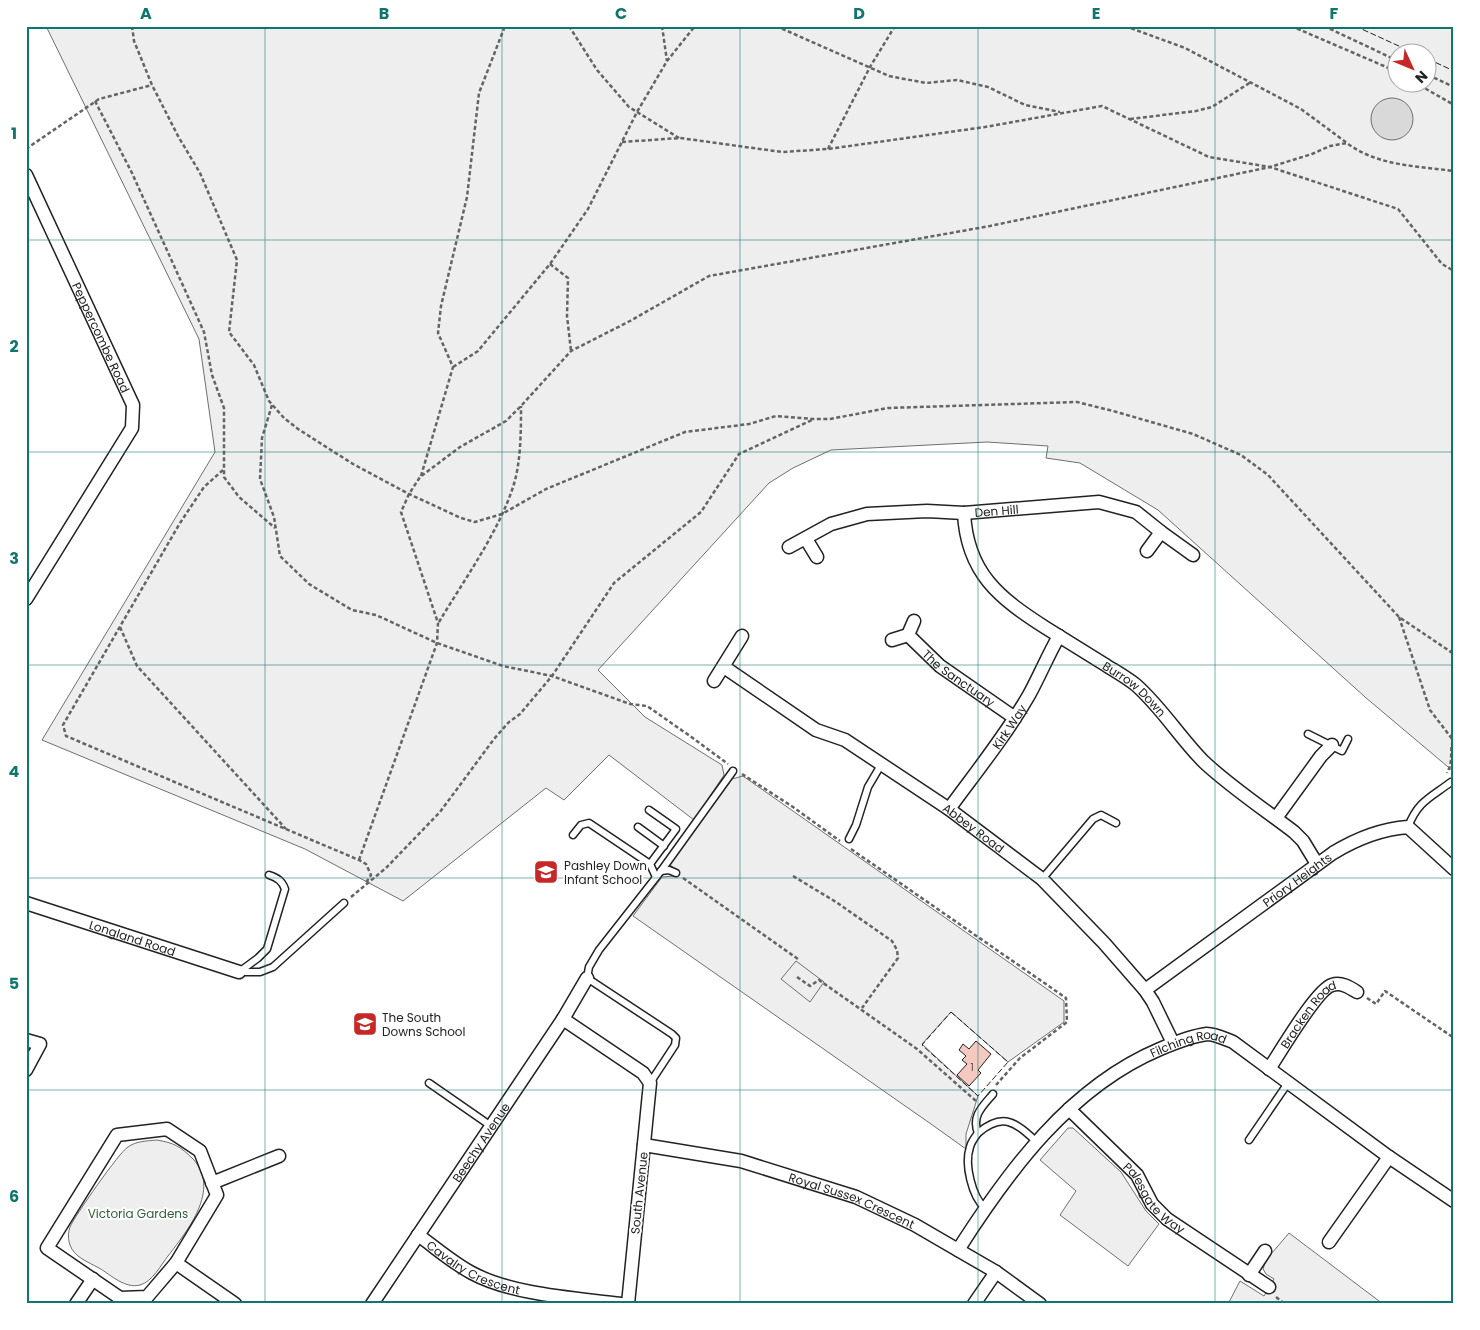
<svg xmlns="http://www.w3.org/2000/svg" width="1480" height="1330" font-family="Poppins,sans-serif">
	<style>
		.green { fill: #eee; stroke: #6f6f6f; fill-rule: evenodd }
		.parking { fill: #ededed; stroke: #6f6f6f }
		.water { fill: #d9d9d9; stroke: #6f6f6f }
		.building { fill: #f3c9c0; stroke: #222 }
		.lines { fill: none; stroke-linecap: round; stroke-linejoin: round }
		.lane-casing { stroke: #222; stroke-width: 9 }
		.street-casing { stroke: #222; stroke-width: 15 }
		.path { stroke: #646464; stroke-width: 2.5; stroke-dasharray: 4 2.5; stroke-linecap: butt }
		.lane { stroke: #fff; stroke-width: 6 }
		.street { stroke: #fff; stroke-width: 12 }
		.fence { stroke: #222; stroke-width: 1; stroke-dasharray: 6 2.5; stroke-linecap: butt }
		.grid { fill: none; stroke: #0f766e; stroke-width: 1; stroke-opacity: 0.55 }
		.labels { text-anchor: middle; dominant-baseline: central; stroke-width: 4; stroke-linejoin: round; paint-order: stroke }
		.number-label { font-size: 10px; fill: #564c4a }
		.street-label { font-size: 12px; fill: #222; stroke: #fff }
		.poi-label { font-size: 12px; fill: #222; stroke: #fff; text-anchor: start }
		.park-label { font-size: 12px; fill: #2f5e38; stroke: #fff }
		.neatline { fill: none; stroke: #0f766e; stroke-width: 2 }
		.grid-label { font-size: 16px; text-anchor: middle; font-weight: bold; fill: #0f766e }
	</style>
	<rect width="100%" height="100%" fill="#fff"/>
	<g class="green">
		<path d="M46,26H1454V772L1365,697L1158,510L1080,463L1046,458L1048,446L987,442L831,450L793,468L769,483L598,670L645,717L722,765L724,775L694,820L609,755L564,800L546,788L403,901L305,849L42,740L215,452L199,339ZM1398,52H1428V82H1398Z"/>
		<polygon points="743,776 1064,1001 1064,1022 1008,1062 951,1012 922,1044 978,1096 966,1134 966,1149 931,1124 633,916 662,877 674,876 678,871 669,864 732,779"/>
		<polygon points="1068,1128 1073,1128 1121,1172 1146,1211 1159,1224 1128,1266 1060,1215 1076,1191 1040,1160"/>
		<path d="M157,1140C174,1143 180,1146 193,1159C221,1189 188,1230 168,1256C161,1265 152,1282 140,1285C125,1289 111,1275 99,1268C88,1262 74,1257 70,1245C68,1240 68,1232 70,1227C74,1217 120,1151 128,1147C136,1141 147,1141 157,1140Z"/>
		<polygon points="1289,1233 1383,1304 1228,1304 1240,1281 1264,1296 1274,1279 1266,1274 1263,1269 1266,1260"/>
	</g>
	<polygon class="parking" points="796,961 824,982 810,1002 781,979"/>
	<circle class="water" cx="1392" cy="119" r="21"/>
	<polygon class="building" points="976,1041 991,1054 978,1070 981,1073 969,1086 957,1075 967,1064 962,1060 966,1056 959,1050 963,1044 969,1049"/>
	<g class="lines">
		<defs>
			<g id="lane">
				<polyline points="1308,734 1342,751 1348,739"/>
				<polyline points="649,810 676,829 650,864 656,877"/>
				<polyline points="638,827 664,846"/>
				<path d="M1408,827C1418,801 1430,798 1451,782"/>
				<polyline points="573,835 581,825 589,823 650,864"/>
				<polyline points="849,839 856,825 868,787 881,765"/>
				<polyline points="661,871 669,870 676,873"/>
				<polyline points="1042,879 1093,819 1101,815 1116,823"/>
				<polyline points="239,972 260,972 273,967 344,903"/>
				<path d="M239,972L258,958L267,949L285,889C282,881 278,878 269,875"/>
				<polyline points="429,1083 491,1126"/>
				<polyline points="650,1083 675,1045 676,1038 672,1034 587,978 589,967 599,950 661,871 733,771"/>
				<path d="M978,1133C1004,1111 1016,1123 1038,1143"/>
				<polyline points="1249,1140 1288,1083"/>
				<path d="M985,1208C972,1197 964,1164 970,1147C971,1142 975,1137 978,1133C971,1116 983,1106 993,1094"/>
			</g>
			<g id="street">
				<path id="s1" d="M26,175L133,405L132,428L26,599"/>
				<path id="s2" d="M964,513C967,573 999,598 1046,628C1065,640 1085,652 1104,664C1115,671 1126,677 1136,685C1162,708 1180,738 1204,762C1232,788 1264,809 1294,832L1303,841L1317,864"/>
				<polyline points="1161,532 1193,555"/>
				<polyline points="806,539 817,557"/>
				<path id="s3" d="M789,547L831,524L867,514L927,511L964,513L1099,502L1136,512L1161,532L1147,551"/>
				<path id="s4" d="M914,621L908,635L940,666L1015,718"/>
				<polyline points="892,640 908,635"/>
				<path id="s5" d="M724,667L816,730L845,740L949,809L1042,879L1104,943L1145,990L1153,1002L1173,1043"/>
				<polyline points="714,681 742,636"/>
				<path id="s6" d="M949,809C976,772 1006,735 1029,695C1040,675 1048,655 1059,636"/>
				<polyline points="1276,818 1321,756 1332,745"/>
				<path id="s7" d="M26,903L239,972"/>
				<path id="s8" d="M1145,990L1333,853C1356,839 1381,829 1408,827L1454,869"/>
				<polyline points="563,1019 643,1073 650,1083 628,1304"/>
				<polyline points="26,1040 40,1044 26,1070"/>
				<path id="s9" d="M1269,1069C1279,1054 1317,989 1332,985C1341,982 1349,987 1357,992"/>
				<path id="s10" d="M1069,1109L1137,1175L1152,1204L1167,1219L1269,1287"/>
				<polygon points="167,1129 200,1151 217,1195 176,1263 147,1297 120,1298 47,1248 117,1135"/>
				<path id="s11" d="M644,1145L741,1161L856,1197L915,1225L958,1250L996,1272L1040,1304"/>
				<polyline points="212,1183 279,1156"/>
				<path id="s12" d="M418,1235C436,1248 453,1263 472,1273C513,1295 575,1298 621,1304"/>
				<polyline points="1329,1242 1389,1157"/>
				<path id="s13" d="M958,1250C1009,1170 1070,1087 1160,1049C1174,1043 1192,1036 1207,1034C1215,1034 1225,1039 1233,1042L1389,1157L1454,1201"/>
				<polyline points="176,1263 235,1304"/>
				<polyline points="1249,1275 1265,1251"/>
				<polyline points="76,1304 93,1279"/>
				<path id="s14" d="M372,1304L563,1019L587,978"/>
				<polyline points="974,1304 996,1272"/>
			</g>
		</defs>
		<use href="#lane" class="lane-casing"/>
		<use href="#street" class="street-casing"/>
		<g class="path">
			<polyline points="132,26 134,41 152,85 178,136 200,173 237,260 229,332 254,365 269,401 284,418 298,429 353,464 409,494 461,518 475,522 502,514 546,489 685,432 749,424 776,416 813,419 830,419 888,408 1077,402 1113,411 1193,434 1241,455 1268,475 1399,617 1454,654"/>
			<polyline points="569,26 597,70 629,107 679,138"/>
			<polyline points="662,26 667,61"/>
			<polyline points="776,26 889,76 926,83 957,80 988,87 1025,105 1060,112"/>
			<polyline points="1125,26 1185,48 1301,109 1347,143"/>
			<polyline points="1291,26 1384,66 1398,73"/>
			<polyline points="1324,26 1398,61"/>
			<polyline points="1428,75 1454,87"/>
			<polyline points="1414,82 1454,105"/>
			<polyline points="95,101 132,173 204,332 212,375 224,408 224,477 239,497 275,528"/>
			<polyline points="1130,119 1196,111 1212,107 1251,82"/>
			<polyline points="622,142 680,138 782,152 828,149 985,127 1102,106 1209,157 1270,167 1398,209 1442,264 1454,271"/>
			<polyline points="26,149 99,99 152,85"/>
			<polyline points="828,149 870,67 895,26"/>
			<polyline points="550,264 568,278 567,316 571,351"/>
			<polyline points="453,367 478,351 550,264 588,209 637,112 667,61 695,26"/>
			<polyline points="272,405 262,438 260,479 274,517 280,556 309,584 352,610 376,615 437,643 503,666 552,676 630,704 647,706 690,736 728,764"/>
			<polyline points="223,470 204,487 180,523 63,725 66,736 359,860 366,864 371,875 365,884"/>
			<polyline points="421,476 453,367 438,333 441,306 467,197 479,93 505,26"/>
			<path d="M1399,617L1430,710L1453,740C1449,753 1454,760 1447,773"/>
			<path d="M439,622C464,580 498,533 513,487C521,463 521,431 521,406"/>
			<polyline points="120,627 137,666 286,829"/>
			<polyline points="742,774 793,807 840,841"/>
			<polyline points="851,849 1066,998 1067,1022 1020,1058 996,1085"/>
			<path d="M359,860L437,643L438,623L401,512L409,494L420,477L460,447L506,421L521,406L571,351L630,321L709,276L990,226L1270,167L1312,154L1330,146L1347,143C1377,166 1417,166 1454,171"/>
			<polyline points="793,876 836,902 892,941 897,950 898,958 862,1008"/>
			<polyline points="683,878 798,959"/>
			<polyline points="351,897 386,868 440,812 494,739 509,722 520,714 552,676 614,583 701,512 739,454 812,420"/>
			<polyline points="797,977 810,986 819,980 917,1049 976,1101"/>
			<polyline points="1367,998 1376,1004 1385,991 1454,1038"/>
			<polyline points="1276,1297 1285,1304"/>
		</g>
		<use href="#lane" class="lane"/>
		<use href="#street" class="street"/>
		<g class="fence">
			<polyline points="1355,26 1412,52"/>
			<polyline points="1428,59 1454,71"/>
			<polygon points="951,1012 1008,1062 978,1096 922,1045"/>
		</g>
	</g>
	<path class="grid" d="M265,26V1304M502,26V1304M740,26V1304M978,26V1304M1215,26V1304M26,240H1454M26,452H1454M26,665H1454M26,878H1454M26,1090H1454"/>
	<defs>
		<symbol id="school-square" viewBox="-11 -11 22 22"><rect x="-9" y="-9" width="18" height="18" rx="4" fill="#c62828" stroke="#fff"/><path d="M0-5L7-2L0 1L-7-2ZM-4 1L0 2.5L4 1V4Q0 6-4 4Z" fill="#fff"/></symbol>
	</defs>
	<g fill-rule="evenodd">
		<use href="#school-square" x="532" y="858" width="28" height="28"/>
		<use href="#school-square" x="351" y="1010" width="28" height="28"/>
	</g>
	<g class="labels">
		<g class="number-label">
			<text x="972" y="1067">1</text>
		</g>
		<g class="street-label">
			<text stroke="none"><textPath href="#s1" startOffset="179">Peppercombe Road</textPath></text>
			<text stroke="none"><textPath href="#s3" startOffset="215">Den Hill</textPath></text>
			<text stroke="none"><textPath href="#s4" startOffset="82">The Sanctuary</textPath></text>
			<text stroke="none"><textPath href="#s2" startOffset="256">Burrow Down</textPath></text>
			<text stroke="none"><textPath href="#s6" startOffset="102">Kirk Way</textPath></text>
			<text stroke="none"><textPath href="#s5" startOffset="298">Abbey Road</textPath></text>
			<text stroke="none"><textPath href="#s8" startOffset="188">Priory Heights</textPath></text>
			<text stroke="none"><textPath href="#s7" startOffset="112">Longland Road</textPath></text>
			<text stroke="none"><textPath href="#s9" startOffset="68">Bracken Road</textPath></text>
			<text stroke="none"><textPath href="#s13" startOffset="319">Filching Road</textPath></text>
			<text stroke="none"><textPath href="#s14" startOffset="195">Beechy Avenue</textPath></text>
			<text transform="translate(639 1193) rotate(-84)">South Avenue</text>
			<text stroke="none"><textPath href="#s10" startOffset="124">Palesgate Way</textPath></text>
			<text stroke="none"><textPath href="#s11" startOffset="216">Royal Sussex Crescent</textPath></text>
			<text stroke="none"><textPath href="#s12" startOffset="65">Cavalry Crescent</textPath></text>
		</g>
		<g class="poi-label">
			<text x="564" y="865">Pashley Down<tspan x="564" dy="14">Infant School</tspan></text>
			<text x="382" y="1017">The South<tspan x="382" dy="14">Downs School</tspan></text>
		</g>
		<g class="park-label">
			<text x="138" y="1213">Victoria Gardens</text>
		</g>
	</g>
	<rect width="1480" height="1330" fill="none" stroke="#ffffff" stroke-width="55"/>
	<g transform="translate(1412 68) rotate(134)"><circle r="24" fill="#ffffff" stroke="#a7a7a7"/>
	<path d="M0-4L9 19L0 12L-9 19Z" fill="#c62828"/>
	<text y="-8" font-size="14" font-weight="bold" text-anchor="middle" fill="#222222">N</text>
	</g>
	<rect x="28" y="28" width="1424" height="1274" class="neatline"/>
	<g class="grid-label">
		<text x="146" y="19">A</text>
		<text x="384" y="19">B</text>
		<text x="621" y="19">C</text>
		<text x="859" y="19">D</text>
		<text x="1096" y="19">E</text>
		<text x="1334" y="19">F</text>
		<text x="14" y="139">1</text>
		<text x="14" y="352">2</text>
		<text x="14" y="564">3</text>
		<text x="14" y="777">4</text>
		<text x="14" y="989">5</text>
		<text x="14" y="1202">6</text>
	</g>
</svg>
